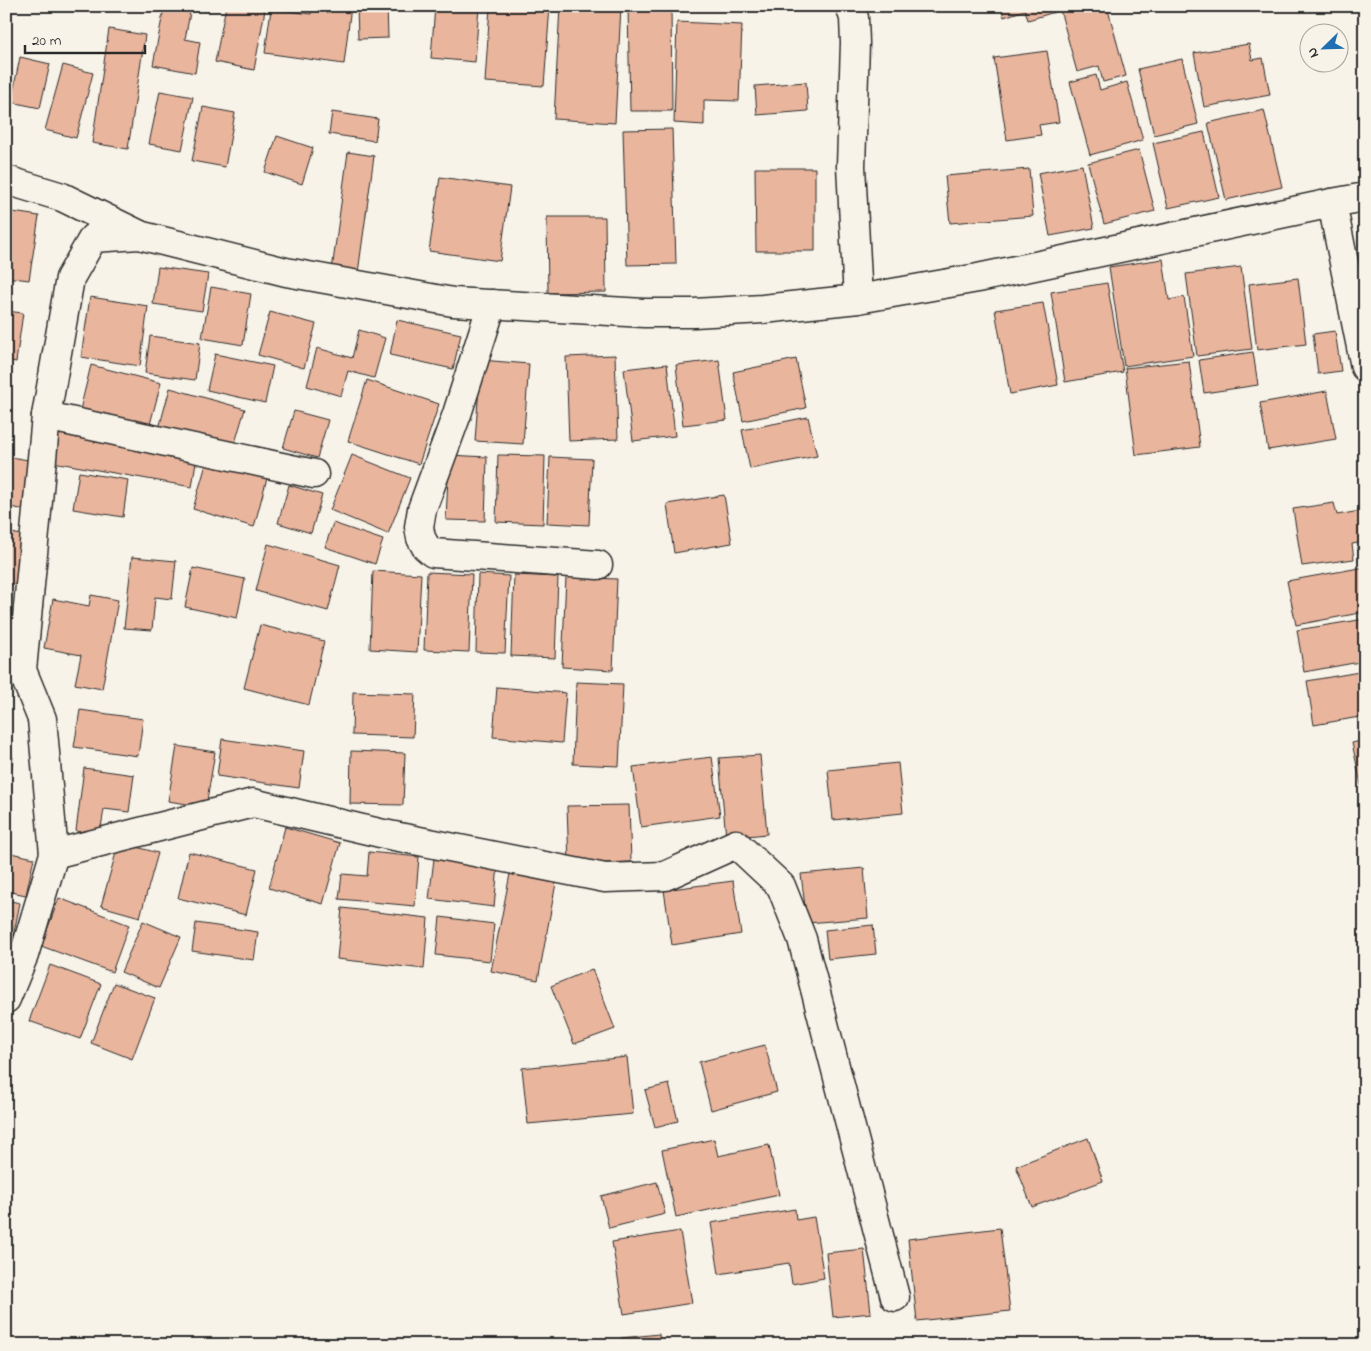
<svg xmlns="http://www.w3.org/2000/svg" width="1371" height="1351" font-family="'Indie Flower',sans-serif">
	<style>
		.building { fill: #eab59d; stroke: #2b2b2b }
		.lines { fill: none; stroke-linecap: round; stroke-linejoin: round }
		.minor-casing { stroke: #2b2b2b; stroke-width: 31 }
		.minor { stroke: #f7f3e8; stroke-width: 28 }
	</style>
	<rect width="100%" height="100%" fill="#f7f3e8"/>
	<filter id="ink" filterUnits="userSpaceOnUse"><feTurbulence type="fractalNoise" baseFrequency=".02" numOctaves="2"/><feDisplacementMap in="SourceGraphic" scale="10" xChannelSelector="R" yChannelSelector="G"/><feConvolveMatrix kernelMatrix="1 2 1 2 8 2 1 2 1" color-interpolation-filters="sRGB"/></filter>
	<g filter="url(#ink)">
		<g class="building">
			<polygon points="226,6 249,6 265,10 254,70 215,62"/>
			<polygon points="312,6 351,6 344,64 265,53 271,9 311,14"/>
			<polygon points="357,6 387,6 388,38 358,39"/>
			<polygon points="435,6 479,6 475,62 431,58"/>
			<polygon points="490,6 550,6 544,86 485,82"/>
			<polygon points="560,6 621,6 615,123 554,119"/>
			<polygon points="628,6 671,6 672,111 630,111"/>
			<polygon points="1001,6 1057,6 1058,11 1028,20 1025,10 1004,17"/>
			<polygon points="1059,6 1107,6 1126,76 1103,82 1099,66 1077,72"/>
			<polygon points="164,8 190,13 185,39 200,42 195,73 153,65"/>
			<polygon points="677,22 742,25 739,101 704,100 704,125 674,123"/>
			<polygon points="109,29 145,35 128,149 92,143"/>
			<polygon points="1249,44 1252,60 1263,58 1270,95 1204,107 1194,53"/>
			<polygon points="1047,51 1059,122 1039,125 1041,135 1007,140 994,58"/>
			<polygon points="20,57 50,64 40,108 11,102"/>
			<polygon points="1182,59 1198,124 1154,135 1138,69"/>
			<polygon points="63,65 93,73 76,138 45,130"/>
			<polygon points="1096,75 1100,90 1127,82 1143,140 1090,155 1070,82"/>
			<polygon points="806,82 808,111 757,115 755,86"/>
			<polygon points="160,91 193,97 182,150 149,144"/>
			<polygon points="203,107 235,113 225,167 192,161"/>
			<polygon points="1264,110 1282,187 1226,200 1208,123"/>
			<polygon points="332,112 378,119 375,141 329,134"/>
			<polygon points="672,129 676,264 627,265 623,130"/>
			<polygon points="1204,132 1219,197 1168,208 1153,143"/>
			<polygon points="277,136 313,148 302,184 265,172"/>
			<polygon points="1139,150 1155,211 1104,224 1088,163"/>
			<polygon points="348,152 374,156 358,273 332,270"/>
			<polygon points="1082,165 1094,228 1050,236 1038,173"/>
			<polygon points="755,168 815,168 815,251 756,251"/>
			<polygon points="1029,169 1033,216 950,223 945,176"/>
			<polygon points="440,177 510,187 500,261 429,251"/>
			<polygon points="1360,207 1365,207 1365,245"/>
			<polygon points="6,211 39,216 29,280 6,277"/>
			<polygon points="547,217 605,217 606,292 548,293"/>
			<polygon points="1163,259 1169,300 1184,297 1193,356 1124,366 1109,267"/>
			<polygon points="158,267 208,274 202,311 153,304"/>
			<polygon points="1241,267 1252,349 1197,356 1186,274"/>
			<polygon points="1298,278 1306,344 1257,350 1249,284"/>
			<polygon points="1107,283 1123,372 1065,382 1051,292"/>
			<polygon points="211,287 251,294 243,345 202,338"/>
			<polygon points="90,297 148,306 140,366 81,357"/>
			<polygon points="1043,303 1058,385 1010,394 995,310"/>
			<polygon points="6,311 23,313 16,362 6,360"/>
			<polygon points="270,312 316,324 304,368 258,355"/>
			<polygon points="397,320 461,334 453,369 390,355"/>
			<polygon points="359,330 385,338 374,378 348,371 341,396 307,386 317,348 352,358"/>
			<polygon points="1335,331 1341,371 1318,374 1313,334"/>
			<polygon points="150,336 200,343 195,380 145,373"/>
			<polygon points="1253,352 1258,385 1204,393 1199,360"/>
			<polygon points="215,354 273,366 265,403 207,390"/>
			<polygon points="615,355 618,439 569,441 566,357"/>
			<polygon points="796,359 806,408 743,421 733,372"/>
			<polygon points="481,360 529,364 523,444 475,441"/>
			<polygon points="719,360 727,420 683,425 676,365"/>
			<polygon points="1189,361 1200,447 1136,455 1125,368"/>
			<polygon points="667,364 675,436 633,441 624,369"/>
			<polygon points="91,365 161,383 149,428 80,410"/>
			<polygon points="367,380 439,404 419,464 348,441"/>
			<polygon points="170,388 245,409 232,453 158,432"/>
			<polygon points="1327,391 1336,439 1268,450 1260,403"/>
			<polygon points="294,411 328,420 317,458 283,448"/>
			<polygon points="808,417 817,456 750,469 742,430"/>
			<polygon points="59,430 197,455 192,487 53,462"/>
			<polygon points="352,455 410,478 388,534 330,510"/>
			<polygon points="449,455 487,457 485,521 446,520"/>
			<polygon points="498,455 545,456 543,524 496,522"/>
			<polygon points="6,456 39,462 30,511 6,506"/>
			<polygon points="550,457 592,459 589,525 547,523"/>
			<polygon points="207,461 267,478 254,527 193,509"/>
			<polygon points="79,472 128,480 123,517 73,509"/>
			<polygon points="289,485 322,495 311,533 278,523"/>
			<polygon points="724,495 732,543 674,553 667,504"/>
			<polygon points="1334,503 1337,515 1360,511 1365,542 1352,544 1354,559 1302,566 1293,509"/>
			<polygon points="333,523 383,540 375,564 325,547"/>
			<polygon points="6,532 27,536 18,585 6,583"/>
			<polygon points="268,544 340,565 328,611 256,591"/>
			<polygon points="132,557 176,561 172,599 155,597 152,630 124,628"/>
			<polygon points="1365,567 1365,612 1296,625 1287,581"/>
			<polygon points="193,568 245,579 237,618 185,607"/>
			<polygon points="373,571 421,574 417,652 370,649"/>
			<polygon points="427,572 472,574 469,652 424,650"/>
			<polygon points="478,574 509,576 505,653 476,652"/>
			<polygon points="514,575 558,577 555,658 511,656"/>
			<polygon points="566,577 617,579 613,670 562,667"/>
			<polygon points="91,595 118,600 102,689 75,684 81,655 44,648 53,599 89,606"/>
			<polygon points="1365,619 1365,661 1304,672 1297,630"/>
			<polygon points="260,625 324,641 309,705 244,688"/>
			<polygon points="1365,671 1365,716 1314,725 1307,681"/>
			<polygon points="576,682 623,684 619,766 573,764"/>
			<polygon points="497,687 566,693 562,743 493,737"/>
			<polygon points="353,692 415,694 413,737 352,735"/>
			<polygon points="80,710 143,719 138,756 74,747"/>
			<polygon points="222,739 304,751 299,788 217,776"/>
			<polygon points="1365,740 1365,798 1364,798 1352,743"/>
			<polygon points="177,746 215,752 206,807 168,801"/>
			<polygon points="351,751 405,753 403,805 350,804"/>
			<polygon points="760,755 767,834 726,838 719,758"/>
			<polygon points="6,757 13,757 8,798 6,798"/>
			<polygon points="712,757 720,816 641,827 633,767"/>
			<polygon points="898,763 903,813 833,820 828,770"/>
			<polygon points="84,768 134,775 129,812 104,809 100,834 76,831"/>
			<polygon points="629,805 631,862 569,864 567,806"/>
			<polygon points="285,827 340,843 323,904 269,888"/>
			<polygon points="119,842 158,853 140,917 101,906"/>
			<polygon points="6,852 34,858 26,895 6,891"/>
			<polygon points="189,852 257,869 246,915 178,898"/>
			<polygon points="369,852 419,857 415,906 339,899 342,874 367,876"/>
			<polygon points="434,859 498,866 494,907 429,899"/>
			<polygon points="864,868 868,918 807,923 801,874"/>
			<polygon points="510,874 556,883 538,980 491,971"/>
			<polygon points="733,881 741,934 672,945 664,890"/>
			<polygon points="59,898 129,925 112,972 41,946"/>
			<polygon points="6,900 20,903 12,942 6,941"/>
			<polygon points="342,908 428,918 424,969 337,959"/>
			<polygon points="440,917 494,924 490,961 436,955"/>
			<polygon points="143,921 181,937 159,988 121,972"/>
			<polygon points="196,923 258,932 254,960 192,951"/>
			<polygon points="873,925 876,954 828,959 825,930"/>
			<polygon points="50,965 101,984 80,1039 29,1021"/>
			<polygon points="592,969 615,1029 574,1044 551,986"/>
			<polygon points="114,983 155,998 132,1059 91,1043"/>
			<polygon points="765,1045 777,1092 711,1110 699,1062"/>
			<polygon points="627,1057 633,1114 528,1124 522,1068"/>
			<polygon points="669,1084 678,1121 655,1127 645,1090"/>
			<polygon points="1088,1138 1103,1181 1032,1207 1016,1166"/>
			<polygon points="714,1139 718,1156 769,1145 779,1195 676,1217 662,1150"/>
			<polygon points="657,1182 665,1214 609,1228 601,1196"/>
			<polygon points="795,1209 796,1220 814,1217 824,1278 792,1284 789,1263 719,1274 711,1223"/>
			<polygon points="1000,1228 1010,1311 917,1321 908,1239"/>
			<polygon points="680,1231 692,1303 624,1314 612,1242"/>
			<polygon points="864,1249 871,1313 833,1317 826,1253"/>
			<polygon points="659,1334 660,1345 622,1345 621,1338"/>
			<polygon points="1365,1340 1365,1345 1347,1345"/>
		</g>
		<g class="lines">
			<defs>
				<g id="minor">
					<polyline points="850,6 854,18 855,43 851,166 858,299"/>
					<polyline points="6,180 62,197 138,234"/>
					<polyline points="1332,203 1365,367"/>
					<polyline points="492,304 457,414 422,509 419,527 421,538 426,547 433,553 598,565"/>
					<polyline points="46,416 314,474"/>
					<polyline points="54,854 253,803 384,834 605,878 665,876 736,844 781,886 802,939 895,1297"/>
					<polyline points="6,999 24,955 54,854 42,719 22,670 46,416 70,278 93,238 139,235 286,272 453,302 644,313 694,313 763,309 858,299 978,278 1332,203 1365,197"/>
				</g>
			</defs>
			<use href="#minor" class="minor-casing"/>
			<use href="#minor" class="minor"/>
		</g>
	</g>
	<rect width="1371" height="1351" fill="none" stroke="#f7f3e8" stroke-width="25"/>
	<rect x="12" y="12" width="1346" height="1326" fill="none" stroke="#2b2b2b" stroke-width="2" filter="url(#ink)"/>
	<g transform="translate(1324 48) rotate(247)"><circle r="24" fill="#f7f3e8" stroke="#a5a39c"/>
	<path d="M0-4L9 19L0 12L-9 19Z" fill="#1f6fb2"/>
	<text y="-8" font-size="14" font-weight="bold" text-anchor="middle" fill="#2b2b2b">N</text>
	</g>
	<path d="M25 45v8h120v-8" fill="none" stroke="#2b2b2b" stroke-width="2.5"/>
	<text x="32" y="45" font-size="15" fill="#2b2b2b" stroke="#f7f3e8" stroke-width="4" paint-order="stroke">20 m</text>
</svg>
